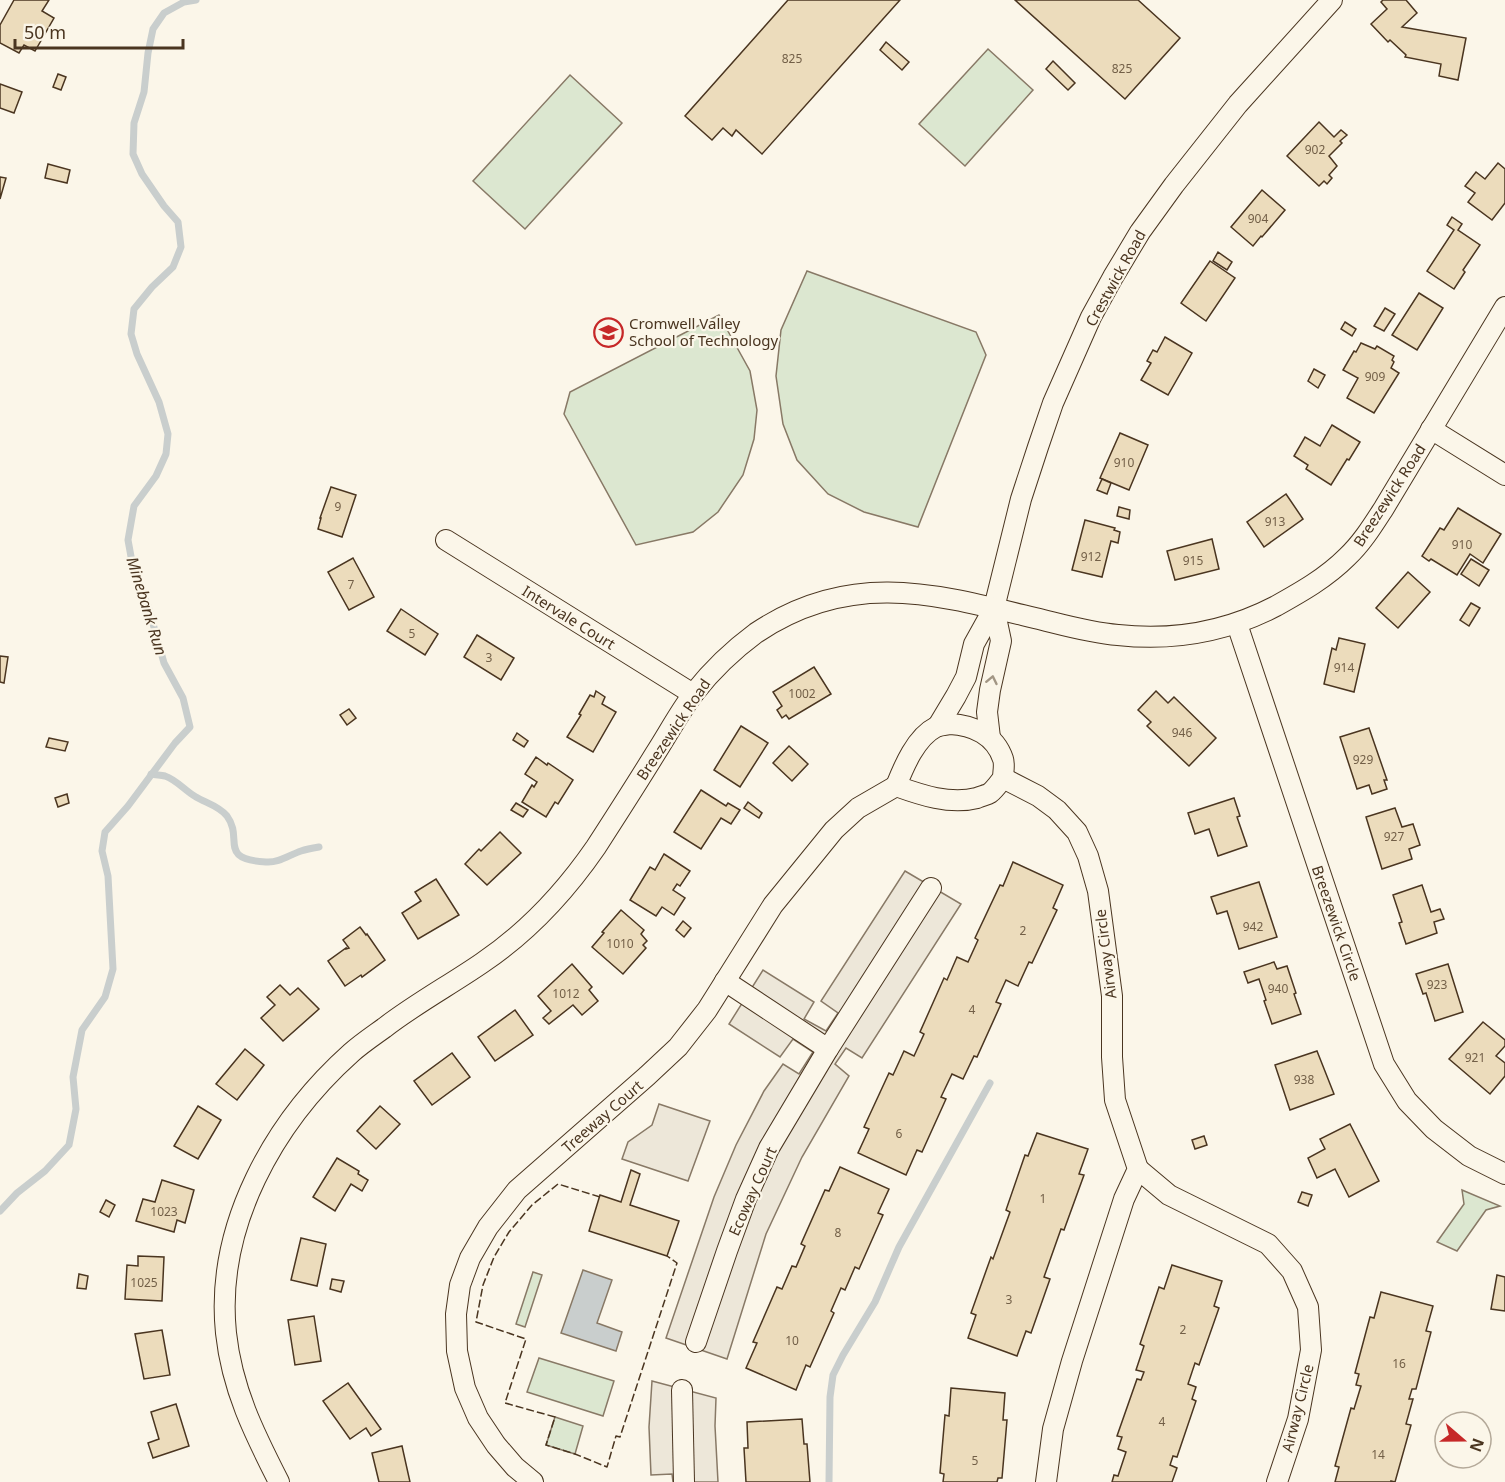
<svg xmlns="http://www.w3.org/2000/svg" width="1505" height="1482" font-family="'Noto Sans',sans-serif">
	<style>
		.green { fill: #dce7d0; stroke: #887966; stroke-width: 1.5 }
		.parking { fill: #ede7d9; stroke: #887966; stroke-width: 1.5 }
		.water { fill: #c9cecd; stroke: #887966; stroke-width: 1.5 }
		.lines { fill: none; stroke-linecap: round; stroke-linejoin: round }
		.stream { stroke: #c9cecd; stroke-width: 7 }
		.building { fill: #ecdcbc; stroke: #4a3520; stroke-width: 1.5 }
		.street-casing { stroke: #4a3520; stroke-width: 22 }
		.street { stroke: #fbf6e9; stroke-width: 20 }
		.fence { stroke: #4a3520; stroke-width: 1.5; stroke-dasharray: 8 3; stroke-linecap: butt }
		.oneway { stroke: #a29684 }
		.labels { text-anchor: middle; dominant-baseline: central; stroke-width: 4.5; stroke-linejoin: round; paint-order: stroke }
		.number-label { font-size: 12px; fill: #725f47 }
		.street-label { font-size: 15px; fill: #4a3520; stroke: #fbf6e9 }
		.poi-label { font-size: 15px; fill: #4a3520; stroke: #fbf6e9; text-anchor: start }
		.water-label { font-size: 16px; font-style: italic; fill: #4a3520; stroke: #fbf6e9 }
	</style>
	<rect width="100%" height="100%" fill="#fbf6e9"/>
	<g class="green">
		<polygon points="988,49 1033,90 965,166 919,124"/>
		<polygon points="570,75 622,123 525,229 473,181"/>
		<polygon points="807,271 976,332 986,355 918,527 864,512 828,494 797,460 783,424 776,376 781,330"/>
		<polygon points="719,315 750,371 757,410 754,439 743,475 718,512 693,532 636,545 564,414 570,392"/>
		<polygon points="1462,1190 1500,1206 1486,1210 1457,1251 1437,1242 1464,1204"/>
		<polygon points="533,1272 542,1275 525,1327 516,1324"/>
		<polygon points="539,1358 614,1381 603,1416 527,1392"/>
		<polygon points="555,1417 583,1426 575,1454 546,1445"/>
	</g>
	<g class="parking">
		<polygon points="905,871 961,904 862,1058 846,1048 835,1064 849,1076 802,1157 766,1234 727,1359 666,1338 714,1197 736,1145 764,1091 783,1064 799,1074 813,1052 793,1039 780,1057 729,1024 763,970 814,1002 804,1019 826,1031 838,1013 821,1001"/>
		<polygon points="659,1104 710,1121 688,1181 622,1159 628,1142 652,1125"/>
		<polygon points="652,1381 716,1398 715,1426 718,1482 673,1482 672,1474 651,1475 649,1427"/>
	</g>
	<polygon class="water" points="583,1270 612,1280 597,1323 622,1332 616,1351 561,1333"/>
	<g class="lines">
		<g class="stream">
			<path d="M151,774C155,775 161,775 165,776C177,780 185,791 196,797C206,803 219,806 227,816C244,839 217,859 266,862C279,863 289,855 301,851C307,849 313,848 319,847"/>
			<polyline points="0,1211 17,1193 45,1171 69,1145 76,1109 73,1077 82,1030 105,997 113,969 108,876 102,851 105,832 128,806 175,743 190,727 183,698 164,663 148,606 134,573 128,540 134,506 156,476 166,454 168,434 159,402 137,354 131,334 134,309 152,287 173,267 181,247 178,222 164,206 142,174 133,154 134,123 144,92 148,53 153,29 164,13 184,2 196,0"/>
			<polyline points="829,1482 830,1397 833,1375 843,1355 875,1302 899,1247 990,1083"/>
		</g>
	</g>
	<g class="building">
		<polygon points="14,0 49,0 42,11 54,18 35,51 24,45 19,53 0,43 0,25"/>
		<polygon points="788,0 900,0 762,154 736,130 732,136 723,128 712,140 685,116"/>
		<polygon points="1015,0 1138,0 1180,38 1125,99"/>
		<polygon points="1383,0 1406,0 1417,13 1402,27 1466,38 1458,80 1439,76 1441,64 1405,57 1406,55 1390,40 1388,42 1371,24 1387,9 1381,2"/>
		<polygon points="886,42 909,62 902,70 880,50"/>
		<polygon points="1053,61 1075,83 1068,90 1046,69"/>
		<polygon points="58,74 66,77 61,90 53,87"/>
		<polygon points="0,84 22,92 14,113 0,108"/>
		<polygon points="1319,122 1334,137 1341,130 1347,135 1340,141 1342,143 1329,156 1337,166 1329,175 1332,178 1327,184 1324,181 1319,186 1287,156"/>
		<polygon points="1498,163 1505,169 1505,203 1492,220 1468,202 1475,193 1465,186 1476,172 1485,179"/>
		<polygon points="48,164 70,170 67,183 45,178"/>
		<polygon points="0,177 6,178 0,199"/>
		<polygon points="1262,190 1285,210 1262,237 1261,236 1253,246 1231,227"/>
		<polygon points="1452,217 1462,224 1458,230 1480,245 1463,270 1465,272 1454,289 1427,271 1454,230 1447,225"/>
		<polygon points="1218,252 1232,262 1227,270 1213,261"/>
		<polygon points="1210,261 1235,278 1206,321 1181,303"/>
		<polygon points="1419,293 1443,308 1417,350 1392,335"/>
		<polygon points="1385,308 1395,314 1384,331 1374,326"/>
		<polygon points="1345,322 1356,329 1352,336 1341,329"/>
		<polygon points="1165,337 1192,353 1168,395 1141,380 1151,363 1147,361 1153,350 1157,352"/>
		<polygon points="1361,343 1375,349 1377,346 1394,356 1392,360 1394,362 1391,368 1399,373 1374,413 1347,398 1358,378 1343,370 1354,351 1356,352"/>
		<polygon points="1314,369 1325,375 1318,388 1308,381"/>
		<polygon points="1332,425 1360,442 1349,460 1347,459 1331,485 1306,469 1308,465 1294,456 1305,437 1320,446"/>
		<polygon points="1120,433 1148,445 1129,490 1100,478"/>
		<polygon points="1102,479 1111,483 1107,494 1097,490"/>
		<polygon points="331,487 356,495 342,537 318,529 321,518 320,518"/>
		<polygon points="1286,494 1303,519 1264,547 1247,522"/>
		<polygon points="1119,507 1130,510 1129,519 1117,516"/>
		<polygon points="1458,508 1501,534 1483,563 1470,554 1457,575 1431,559 1429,561 1422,556 1440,528 1444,530"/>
		<polygon points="1085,520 1115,528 1114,530 1120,532 1118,543 1111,541 1102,577 1072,570"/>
		<polygon points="1212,539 1219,569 1175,580 1167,551"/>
		<polygon points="353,558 374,597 349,610 328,572"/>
		<polygon points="1471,559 1489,570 1479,586 1461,574"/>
		<polygon points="1408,572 1430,592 1398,628 1376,608"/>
		<polygon points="1471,603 1480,608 1469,626 1460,620"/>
		<polygon points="401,609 438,634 425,655 387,631"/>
		<polygon points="477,635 514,658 501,680 464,657"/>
		<polygon points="1339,638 1365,644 1354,692 1324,684 1332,648 1336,650"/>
		<polygon points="0,656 8,657 4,683 0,682"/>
		<polygon points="814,667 831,694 789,719 786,715 782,718 777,710 782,706 773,692"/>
		<polygon points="596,691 605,697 602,704 616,712 593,752 567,737 581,715 579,714 590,695 594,697"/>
		<polygon points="1156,691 1168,703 1174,697 1216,738 1189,766 1147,726 1151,722 1138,710"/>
		<polygon points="349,709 356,718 347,725 340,715"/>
		<polygon points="741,726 768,743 740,787 714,770"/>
		<polygon points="1369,728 1387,780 1384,780 1387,789 1372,794 1369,785 1357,789 1340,737"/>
		<polygon points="517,733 528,741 524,747 513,740"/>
		<polygon points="49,738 68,742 65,751 46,747"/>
		<polygon points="789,746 808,764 792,781 773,763"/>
		<polygon points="536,757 547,765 548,763 573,780 558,804 555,802 546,817 522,802 532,785 534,787 537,782 525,774"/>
		<polygon points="701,790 726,806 728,803 740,810 731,824 721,818 701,849 674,832"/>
		<polygon points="67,794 69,803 58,807 55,798"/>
		<polygon points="1234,798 1240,816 1237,817 1247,846 1218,856 1209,829 1195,834 1188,813"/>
		<polygon points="748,802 762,813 759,818 744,808"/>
		<polygon points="516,803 528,810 523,817 511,810"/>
		<polygon points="1395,808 1402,827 1413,824 1420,845 1409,849 1412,859 1382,869 1366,817"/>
		<polygon points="500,832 521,853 487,885 465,864 479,849 481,851"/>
		<polygon points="664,854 690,871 680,886 677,884 673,890 685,898 674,915 662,907 656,916 630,900 650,867 655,870"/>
		<polygon points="1013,862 1063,885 1053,908 1057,910 1032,963 1029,962 1018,986 1006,980 996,1002 1001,1004 977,1057 974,1056 963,1079 952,1074 941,1097 946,1099 922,1152 917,1150 906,1175 858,1153 869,1129 864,1127 889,1073 893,1075 904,1051 914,1056 924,1034 920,1032 944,978 947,980 957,957 968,962 978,940 975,938 1000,885 1003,886"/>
		<polygon points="436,879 459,915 418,939 402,913 421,901 415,892"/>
		<polygon points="1259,882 1277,937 1239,949 1227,911 1217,914 1211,897"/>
		<polygon points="1422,885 1431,912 1440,909 1444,919 1434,922 1437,933 1406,944 1399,923 1402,922 1393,895"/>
		<polygon points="621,910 644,930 641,934 647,941 643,945 646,948 623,974 592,947 604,933 602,932"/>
		<polygon points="683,921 691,928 684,937 676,930"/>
		<polygon points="360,927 366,935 367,934 385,960 362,977 361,975 345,986 328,961 346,948 346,949 349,948 343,940"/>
		<polygon points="1274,962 1277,969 1287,966 1296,993 1294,994 1301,1014 1272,1024 1264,1001 1266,1000 1259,979 1248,983 1244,972"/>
		<polygon points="572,964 592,987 589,990 598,1001 582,1015 573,1005 549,1024 543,1018 551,1011 538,996"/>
		<polygon points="1448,964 1463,1012 1435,1021 1426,993 1423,994 1416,974"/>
		<polygon points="280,985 290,995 298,988 319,1009 283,1041 261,1018 275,1005 267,997"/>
		<polygon points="515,1010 533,1035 495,1061 478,1037"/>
		<polygon points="1483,1022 1505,1040 1505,1046 1496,1056 1505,1063 1505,1076 1490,1094 1449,1059"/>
		<polygon points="245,1049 264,1065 237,1100 216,1084"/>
		<polygon points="1317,1051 1334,1094 1290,1110 1275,1065"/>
		<polygon points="452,1053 470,1077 432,1105 414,1081"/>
		<polygon points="198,1106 221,1120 198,1159 174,1146"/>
		<polygon points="380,1106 400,1124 376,1149 357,1131"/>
		<polygon points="1350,1124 1379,1181 1349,1197 1335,1169 1317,1178 1308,1158 1325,1149 1320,1139"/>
		<polygon points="1037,1133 1088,1149 1079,1174 1084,1175 1064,1230 1061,1229 1044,1277 1050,1279 1031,1333 1026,1331 1017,1356 968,1338 976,1315 971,1313 991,1257 993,1259 1010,1212 1006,1210 1025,1155 1028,1156"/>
		<polygon points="1204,1136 1207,1145 1195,1149 1192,1140"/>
		<polygon points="337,1158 359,1171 358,1174 368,1180 362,1191 351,1184 335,1211 313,1197"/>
		<polygon points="840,1167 889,1189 878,1213 883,1215 859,1269 855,1267 845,1290 841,1288 831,1311 834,1313 810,1367 806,1365 796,1390 746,1368 757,1343 753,1342 777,1287 782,1289 792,1266 796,1267 805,1246 801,1244 825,1190 829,1191"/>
		<polygon points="631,1170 640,1174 630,1205 679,1221 667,1256 589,1231 600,1195 621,1202"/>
		<polygon points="162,1180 194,1190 185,1223 177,1220 174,1232 136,1221 143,1199 155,1202"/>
		<polygon points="1302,1192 1312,1195 1308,1206 1298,1202"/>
		<polygon points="106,1200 115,1205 109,1217 100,1212"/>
		<polygon points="301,1238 326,1244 317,1286 291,1280"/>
		<polygon points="138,1256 164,1257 162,1301 125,1299 127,1265 138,1266"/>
		<polygon points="1172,1265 1222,1281 1214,1306 1219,1308 1199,1365 1195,1363 1188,1384 1196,1387 1192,1399 1196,1401 1177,1457 1173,1456 1170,1465 1177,1468 1172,1482 1112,1482 1114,1475 1118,1476 1126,1452 1118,1449 1122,1437 1117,1436 1137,1379 1141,1380 1144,1372 1136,1370 1144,1346 1140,1344 1159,1287 1164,1289"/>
		<polygon points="79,1274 88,1276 86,1289 77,1288"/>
		<polygon points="1497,1275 1505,1277 1505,1311 1491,1309"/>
		<polygon points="332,1279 344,1281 341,1292 330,1289"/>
		<polygon points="1381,1292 1433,1306 1426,1331 1431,1332 1416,1389 1412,1389 1409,1399 1413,1399 1406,1424 1411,1425 1395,1482 1391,1481 1391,1482 1335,1482 1339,1467 1335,1466 1351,1408 1354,1409 1361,1386 1356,1385 1359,1374 1355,1373 1370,1317 1374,1318"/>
		<polygon points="314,1316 321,1361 295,1365 288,1320"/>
		<polygon points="162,1330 170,1375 144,1379 135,1334"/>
		<polygon points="348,1383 381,1429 371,1436 366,1428 350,1439 323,1401"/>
		<polygon points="951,1388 1005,1393 1003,1420 1007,1420 1002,1478 998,1478 997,1482 943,1482 944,1474 940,1473 945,1415 949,1416"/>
		<polygon points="176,1404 189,1446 153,1458 148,1443 159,1439 151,1412"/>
		<polygon points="802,1419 804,1444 807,1444 810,1482 746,1482 744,1448 748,1448 747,1422"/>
		<polygon points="402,1446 410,1482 379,1482 372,1453"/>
	</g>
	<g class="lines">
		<defs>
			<g id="street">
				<polyline points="1431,429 1505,475"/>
				<polyline points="446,540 693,694"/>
				<polyline points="1237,624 1384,1064 1407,1101 1434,1129 1469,1156 1505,1174"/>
				<path d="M950,724C973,725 995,735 1003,759C1005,765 1003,772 1003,778C999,783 995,789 990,793C987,795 981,796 977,798C950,805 921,795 896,786C904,766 916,737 936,727C940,725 945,725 950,724Z"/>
				<polyline points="938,726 956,696 966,677 974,644 994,608 1021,499 1038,447 1053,403 1091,317 1113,277 1140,232 1174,185 1238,104 1332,0"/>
				<polyline points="990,738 987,712 990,690 1001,641 994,608"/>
				<polyline points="1003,778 1038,796 1057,810 1077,832 1088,856 1098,891 1112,996 1112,1057 1115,1100 1138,1169 1124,1199 1072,1361 1053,1429 1046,1482"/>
				<polyline points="725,981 828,1049"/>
				<polyline points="1138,1169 1169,1195 1268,1244 1292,1271 1308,1307 1311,1350 1298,1419 1277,1482"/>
				<polyline points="696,1342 727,1251 746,1199 769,1148 828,1049 931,888"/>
				<polyline points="682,1390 684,1482"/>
				<path d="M279,1482C254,1433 232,1389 226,1333C215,1226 274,1122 351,1053C361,1044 373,1036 384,1028C415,1004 450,985 482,963C528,932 565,892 596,847C616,816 636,785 655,754C668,734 680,711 694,693C712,670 733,650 756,633C853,568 939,595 1043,620C1067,626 1092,633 1118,635C1173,641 1226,632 1276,606C1301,592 1326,578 1347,557C1362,543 1373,525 1384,508L1505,307"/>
				<polyline points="533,1482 515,1467 496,1445 478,1418 465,1388 457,1351 456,1314 460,1285 470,1258 488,1227 517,1190 647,1076 678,1047 707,1010 773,905 834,830 858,808 896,786"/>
			</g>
		</defs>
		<use href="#street" class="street-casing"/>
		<use href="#street" class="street"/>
		<polyline class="fence" points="600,1197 558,1184 532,1205 509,1232 494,1257 483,1285 476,1322 526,1339 505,1403 555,1417 546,1445 575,1454 607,1467 616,1436 620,1437 677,1263 667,1256"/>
	</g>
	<defs><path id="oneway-chevron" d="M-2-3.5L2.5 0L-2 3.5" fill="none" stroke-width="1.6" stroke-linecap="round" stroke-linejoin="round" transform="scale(1.5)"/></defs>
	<use class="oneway" href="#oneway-chevron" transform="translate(992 680) rotate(-78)"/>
	<defs>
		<symbol id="school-ring" viewBox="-11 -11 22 22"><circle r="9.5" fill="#fbf6e9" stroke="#c62828" stroke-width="1.5"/><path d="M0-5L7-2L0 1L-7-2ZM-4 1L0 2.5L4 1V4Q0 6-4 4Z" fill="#c62828"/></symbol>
	</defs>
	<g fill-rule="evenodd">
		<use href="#school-ring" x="592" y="316" width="33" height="33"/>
	</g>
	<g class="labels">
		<g class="number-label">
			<text x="792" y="58">825</text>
			<text x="1122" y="68">825</text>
			<text x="1315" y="149">902</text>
			<text x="1258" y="218">904</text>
			<text x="1375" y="376">909</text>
			<text x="1124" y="462">910</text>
			<text x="338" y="506">9</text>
			<text x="1275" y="521">913</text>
			<text x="1462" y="544">910</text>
			<text x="1091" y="556">912</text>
			<text x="1193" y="560">915</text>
			<text x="351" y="584">7</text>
			<text x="412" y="633">5</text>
			<text x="489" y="657">3</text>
			<text x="1344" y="667">914</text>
			<text x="802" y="693">1002</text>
			<text x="1182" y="732">946</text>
			<text x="1363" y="759">929</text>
			<text x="1394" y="836">927</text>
			<text x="1253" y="926">942</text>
			<text x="1023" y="930">2</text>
			<text x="620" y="943">1010</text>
			<text x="1437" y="984">923</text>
			<text x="1278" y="988">940</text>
			<text x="566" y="993">1012</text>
			<text x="972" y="1009">4</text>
			<text x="1475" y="1057">921</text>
			<text x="1304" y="1079">938</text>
			<text x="899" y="1133">6</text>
			<text x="1043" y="1198">1</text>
			<text x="164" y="1211">1023</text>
			<text x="838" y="1232">8</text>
			<text x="144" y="1282">1025</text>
			<text x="1009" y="1299">3</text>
			<text x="1183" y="1329">2</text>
			<text x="792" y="1340">10</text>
			<text x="1399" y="1363">16</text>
			<text x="1162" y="1421">4</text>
			<text x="1378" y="1454">14</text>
			<text x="975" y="1460">5</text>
		</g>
		<g class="street-label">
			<text transform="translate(1115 278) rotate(-61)">Crestwick Road</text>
			<text transform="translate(1389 495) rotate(-57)">Breezewick Road</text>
			<text transform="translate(569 617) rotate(32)">Intervale Court</text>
			<text transform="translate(673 729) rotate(-56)">Breezewick Road</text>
			<text transform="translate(1337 923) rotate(71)">Breezewick Circle</text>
			<text transform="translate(1105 954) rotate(-97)">Airway Circle</text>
			<text transform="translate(602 1116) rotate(-41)">Treeway Court</text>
			<text transform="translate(752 1191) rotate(-66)">Ecoway Court</text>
			<text transform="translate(1297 1408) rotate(-76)">Airway Circle</text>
		</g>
		<g class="poi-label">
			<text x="629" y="323">Cromwell Valley<tspan x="629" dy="17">School of Technology</tspan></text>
		</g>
		<g class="water-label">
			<text transform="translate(147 606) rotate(73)">Minebank Run</text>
		</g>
	</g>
	<g transform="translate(1463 1440) rotate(110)"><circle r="28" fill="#fbf6e9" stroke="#b4a999" stroke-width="1.5"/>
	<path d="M0-4.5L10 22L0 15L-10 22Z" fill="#c62828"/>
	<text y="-9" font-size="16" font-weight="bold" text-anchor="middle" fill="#4a3520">N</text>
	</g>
	<path d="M15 39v9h168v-9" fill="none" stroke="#4a3520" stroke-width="3"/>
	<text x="24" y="39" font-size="18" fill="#4a3520" stroke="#fbf6e9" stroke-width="4.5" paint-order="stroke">50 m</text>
</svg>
